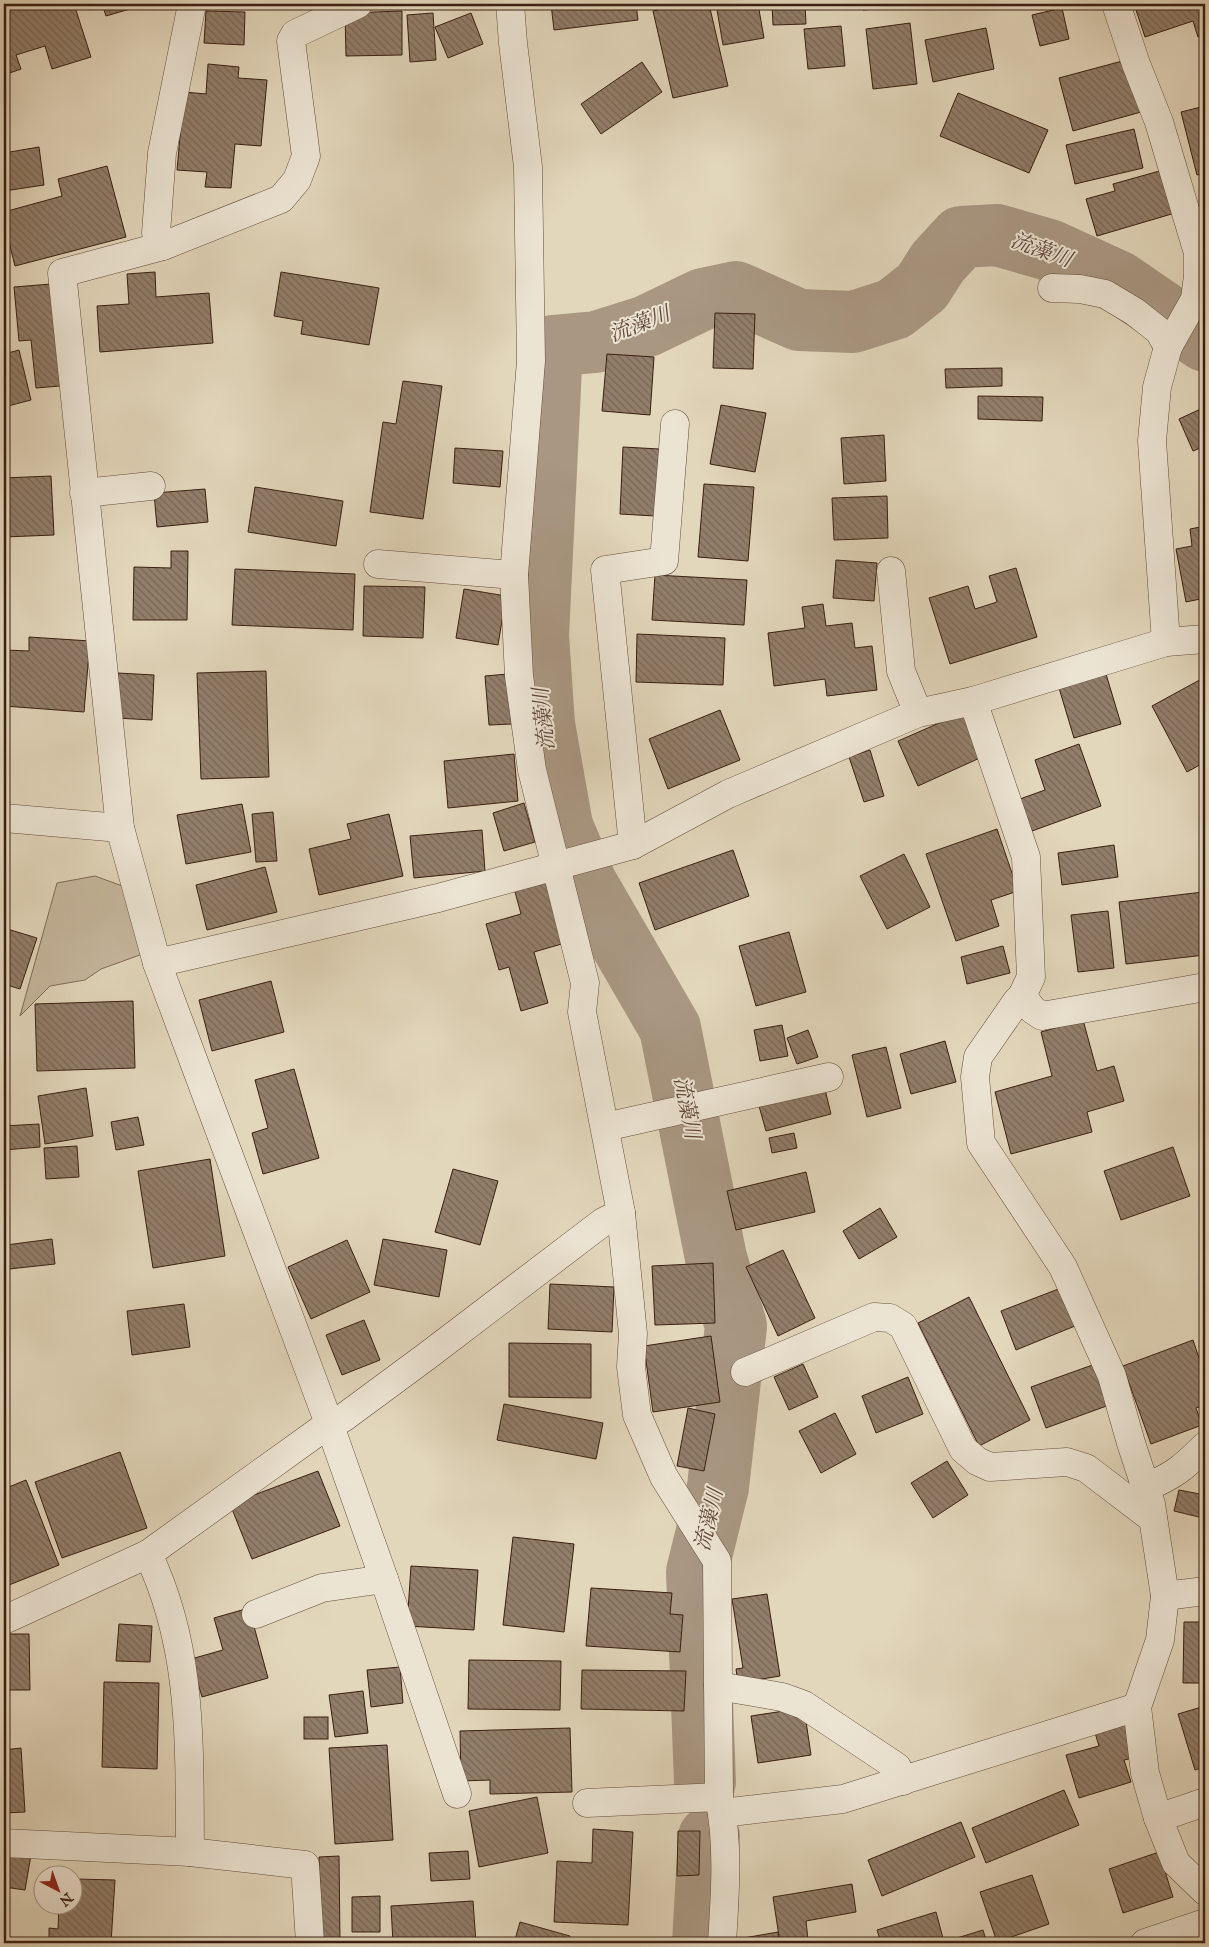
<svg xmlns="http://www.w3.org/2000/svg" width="1209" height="1947" font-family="'IM FELL English','Noto Serif JP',serif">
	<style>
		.green { fill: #c6b79e; stroke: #806a58 }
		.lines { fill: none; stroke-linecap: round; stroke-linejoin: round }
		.river { stroke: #a99782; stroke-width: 62 }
		.building { fill: url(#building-back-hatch); stroke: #3b1e12 }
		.minor-casing { stroke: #654c3c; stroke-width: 29 }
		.minor { stroke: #ece4d3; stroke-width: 28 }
		.labels { text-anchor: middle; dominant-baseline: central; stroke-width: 4; stroke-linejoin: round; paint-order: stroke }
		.water-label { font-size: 21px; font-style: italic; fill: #624839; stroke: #ece4d3 }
	</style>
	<defs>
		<pattern id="building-back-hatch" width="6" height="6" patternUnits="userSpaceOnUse" patternTransform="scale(1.25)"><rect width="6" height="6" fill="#927e6a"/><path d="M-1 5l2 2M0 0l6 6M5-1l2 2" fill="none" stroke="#786756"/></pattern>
	</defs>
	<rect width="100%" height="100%" fill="#e2d6bb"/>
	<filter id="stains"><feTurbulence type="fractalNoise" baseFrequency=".004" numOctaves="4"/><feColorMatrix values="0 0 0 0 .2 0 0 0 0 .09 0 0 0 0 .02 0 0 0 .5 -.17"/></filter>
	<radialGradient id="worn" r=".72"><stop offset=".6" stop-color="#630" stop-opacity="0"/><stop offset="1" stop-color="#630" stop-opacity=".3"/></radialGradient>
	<polygon class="green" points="95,876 125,887 148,952 101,969 85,980 50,986 20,1016 57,883"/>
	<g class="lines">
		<g class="river">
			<polyline points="705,1782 697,1572 718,1487 736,1326 716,1258 670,1028 586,883 562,826 544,724 538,636 552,346 596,342 647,326 703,299 736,292 799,320 853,322 894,309 922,287 938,262 961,237 997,235 1049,250 1119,282 1205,341"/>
			<polyline points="703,1943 709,1837"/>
		</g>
	</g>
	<g class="building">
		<polygon points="4,4 74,4 91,57 52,69 45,46 16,55 21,69 4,75"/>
		<polygon points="102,4 147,4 106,16"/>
		<polygon points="551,4 636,4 638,20 554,30"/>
		<polygon points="685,4 709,4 728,86 673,98 653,11"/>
		<polygon points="716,4 758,4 764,38 723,45"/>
		<polygon points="772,4 805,4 806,24 773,25"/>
		<polygon points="863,4 913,4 913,6 863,10"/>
		<polygon points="1134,4 1205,4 1205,35 1198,37 1193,21 1145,37"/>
		<polygon points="1062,8 1069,39 1040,46 1032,15"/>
		<polygon points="206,11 245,12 244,45 204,43"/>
		<polygon points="402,11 402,55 346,56 345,13"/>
		<polygon points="433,13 436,60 410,62 407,15"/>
		<polygon points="471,13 483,44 448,58 435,27"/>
		<polygon points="910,23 917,84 873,89 866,29"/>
		<polygon points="841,26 845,66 808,69 804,29"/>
		<polygon points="986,28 994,69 933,82 925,40"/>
		<polygon points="1126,60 1141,112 1073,131 1059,78"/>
		<polygon points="642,62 662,92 601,134 581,104"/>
		<polygon points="208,64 239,67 238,78 267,80 261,146 235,144 231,188 205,187 207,172 177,170 184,92 206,94"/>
		<polygon points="958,93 1048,130 1029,173 940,136"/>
		<polygon points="1205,106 1205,173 1197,175 1181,112"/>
		<polygon points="1134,129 1143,168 1075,184 1066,145"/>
		<polygon points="39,147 44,185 4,191 4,153"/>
		<polygon points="107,166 126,237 15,266 4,222 4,212 62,196 58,179"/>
		<polygon points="1163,170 1175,213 1097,236 1086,199 1115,191 1113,184"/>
		<polygon points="155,272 156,297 209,293 213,343 100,352 97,306 129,304 127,274"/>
		<polygon points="281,272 379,288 369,345 301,334 303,321 274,316"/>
		<polygon points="51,284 60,386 36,388 31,340 19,341 14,287"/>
		<polygon points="715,313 755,314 753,369 713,368"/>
		<polygon points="19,350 31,400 4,407 4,354"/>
		<polygon points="607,354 654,357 650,415 602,411"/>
		<polygon points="1002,368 1002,386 946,388 945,369"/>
		<polygon points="403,381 442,386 423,519 370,512 383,422 396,424"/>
		<polygon points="978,396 1043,397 1042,421 978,419"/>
		<polygon points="721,405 766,413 755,472 710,464"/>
		<polygon points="1205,407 1205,446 1193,451 1179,419"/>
		<polygon points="884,435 886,481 844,484 841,438"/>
		<polygon points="623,447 659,449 655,516 620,514"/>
		<polygon points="455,448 503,451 500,487 453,483"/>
		<polygon points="51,476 54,535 4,537 4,478"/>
		<polygon points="704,484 754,487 748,561 698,557"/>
		<polygon points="255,487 343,501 336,546 248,532"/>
		<polygon points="205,489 208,522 157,527 154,493"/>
		<polygon points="887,496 888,538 834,540 832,498"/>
		<polygon points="1205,526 1205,598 1186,602 1176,549 1192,546 1190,529"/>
		<polygon points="171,551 188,551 187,620 133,620 134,567 171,568"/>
		<polygon points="836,560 877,563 874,601 833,598"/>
		<polygon points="1016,568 1037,637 950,664 929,598 968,586 975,609 997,602 989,576"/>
		<polygon points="235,569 355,574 353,630 232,625"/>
		<polygon points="655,575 747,580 744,625 652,620"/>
		<polygon points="364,586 425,587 423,638 363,636"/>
		<polygon points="464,589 506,596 498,645 456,638"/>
		<polygon points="823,604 826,626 852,623 855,648 872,646 877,690 827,696 825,679 774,686 768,633 805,628 802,607"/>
		<polygon points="637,634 725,638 723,685 636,682"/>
		<polygon points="29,637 90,641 84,712 4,706 5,650 29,651"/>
		<polygon points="266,671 269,777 201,779 197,673"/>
		<polygon points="118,673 154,675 152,720 116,718"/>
		<polygon points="508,674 512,724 489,725 485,676"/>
		<polygon points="1106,674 1121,724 1074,738 1059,688"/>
		<polygon points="1205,677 1205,762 1187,772 1152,706"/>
		<polygon points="720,710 740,760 668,789 649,739"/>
		<polygon points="962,713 982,757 918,786 898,741"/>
		<polygon points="1079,744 1101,806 1032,831 1020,799 1045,790 1035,760"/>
		<polygon points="870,750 884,796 864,802 849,757"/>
		<polygon points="514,754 518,801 448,808 444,761"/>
		<polygon points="524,803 535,842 504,851 493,813"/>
		<polygon points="242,804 251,852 186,864 177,815"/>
		<polygon points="273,812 277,861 256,862 252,814"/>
		<polygon points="389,814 403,876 319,895 309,849 351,839 347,824"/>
		<polygon points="997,829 1018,891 991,900 999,926 956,941 926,854"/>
		<polygon points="482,830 485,871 414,878 410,836"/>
		<polygon points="1114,845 1118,877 1062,885 1058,853"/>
		<polygon points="733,850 749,896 655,930 639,883"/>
		<polygon points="904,854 930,907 887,929 860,876"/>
		<polygon points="265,867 277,912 207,930 196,885"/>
		<polygon points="548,879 565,943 534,952 548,1003 521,1011 509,967 499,970 486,924 521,914 514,888"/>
		<polygon points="1203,892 1205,916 1205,955 1126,964 1119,902"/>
		<polygon points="1108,911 1114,968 1078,972 1071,915"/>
		<polygon points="4,928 37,938 20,989 4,984"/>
		<polygon points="789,932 806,992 756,1006 739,946"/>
		<polygon points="1003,946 1010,973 967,984 961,957"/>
		<polygon points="271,981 284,1032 212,1051 199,1000"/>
		<polygon points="133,1001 135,1068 37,1071 35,1004"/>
		<polygon points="1083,1020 1097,1071 1114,1066 1124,1101 1087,1112 1092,1132 1011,1154 995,1092 1052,1076 1041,1032"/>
		<polygon points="782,1025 788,1056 760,1061 754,1030"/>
		<polygon points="808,1030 818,1057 797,1064 787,1038"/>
		<polygon points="945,1041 956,1082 911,1094 900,1054"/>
		<polygon points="886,1047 901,1108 867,1117 852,1055"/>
		<polygon points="294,1069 319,1158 263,1174 252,1133 268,1128 255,1080"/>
		<polygon points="823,1081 831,1114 766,1131 757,1099"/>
		<polygon points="86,1088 93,1136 45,1144 38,1096"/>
		<polygon points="138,1117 144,1145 116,1150 111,1122"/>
		<polygon points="39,1124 40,1147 4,1150 4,1126"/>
		<polygon points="794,1133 797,1148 772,1153 769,1138"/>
		<polygon points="77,1146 79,1177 46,1179 44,1148"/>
		<polygon points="1173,1147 1190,1196 1121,1220 1104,1171"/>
		<polygon points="210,1159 225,1256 153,1268 138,1171"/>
		<polygon points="453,1169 498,1181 480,1245 435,1232"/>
		<polygon points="806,1172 815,1212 736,1230 727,1191"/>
		<polygon points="880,1208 897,1237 859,1259 843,1231"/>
		<polygon points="52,1239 55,1264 9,1269 6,1245"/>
		<polygon points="383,1239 447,1250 439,1297 374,1285"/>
		<polygon points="347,1240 370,1292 311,1319 288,1267"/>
		<polygon points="783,1250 815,1318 778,1336 746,1267"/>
		<polygon points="713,1263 715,1323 655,1325 652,1266"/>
		<polygon points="550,1284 614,1287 612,1332 548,1329"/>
		<polygon points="1061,1288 1075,1326 1016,1350 1001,1311"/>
		<polygon points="969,1297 1030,1420 979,1446 918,1323"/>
		<polygon points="184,1304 190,1347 132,1355 127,1311"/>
		<polygon points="364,1320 380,1360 342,1375 326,1335"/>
		<polygon points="1205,1334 1205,1351 1199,1347"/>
		<polygon points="711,1336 720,1402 653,1412 644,1346"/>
		<polygon points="1193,1340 1205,1376 1205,1405 1196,1408 1202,1425 1151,1444 1123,1366"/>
		<polygon points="509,1343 591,1344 591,1398 509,1397"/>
		<polygon points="1098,1363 1112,1404 1046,1428 1031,1387"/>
		<polygon points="803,1364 818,1397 789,1410 774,1377"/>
		<polygon points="908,1377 923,1414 876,1433 862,1396"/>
		<polygon points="504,1404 603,1423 596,1459 497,1440"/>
		<polygon points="688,1408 715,1414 704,1471 677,1466"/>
		<polygon points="835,1413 856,1454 821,1473 799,1431"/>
		<polygon points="120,1452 147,1528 62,1558 35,1482"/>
		<polygon points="947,1461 968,1495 933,1518 911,1483"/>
		<polygon points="318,1471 340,1526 252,1559 230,1504"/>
		<polygon points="26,1480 59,1565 4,1587 4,1489"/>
		<polygon points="1179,1490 1205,1495 1203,1518 1174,1511"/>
		<polygon points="513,1537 574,1544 564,1632 503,1625"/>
		<polygon points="411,1566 478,1570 474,1630 407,1626"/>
		<polygon points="591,1588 672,1593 670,1614 683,1615 680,1652 586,1646"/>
		<polygon points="767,1594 780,1676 738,1683 736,1669 743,1668 732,1599"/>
		<polygon points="249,1608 268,1678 202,1697 191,1659 223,1650 214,1618"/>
		<polygon points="1184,1622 1205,1622 1205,1683 1183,1683"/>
		<polygon points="119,1624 152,1626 150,1662 116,1661"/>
		<polygon points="4,1634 29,1634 30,1690 4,1690"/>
		<polygon points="469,1660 561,1661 560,1710 468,1709"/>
		<polygon points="400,1667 403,1703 371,1707 367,1670"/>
		<polygon points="582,1670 686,1671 684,1711 581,1709"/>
		<polygon points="104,1682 159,1683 157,1769 102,1767"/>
		<polygon points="363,1691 368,1733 335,1737 329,1695"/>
		<polygon points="1205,1706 1205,1767 1195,1770 1178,1714"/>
		<polygon points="804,1708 811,1755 758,1763 751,1716"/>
		<polygon points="1125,1716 1137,1757 1124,1760 1131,1782 1079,1798 1066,1755 1099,1746 1093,1726"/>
		<rect x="304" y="1717" width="24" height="22"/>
		<polygon points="570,1728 572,1792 490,1794 490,1780 461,1781 460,1731"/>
		<polygon points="387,1745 393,1840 335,1844 329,1748"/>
		<polygon points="21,1748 25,1812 4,1813 4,1750"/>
		<polygon points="1064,1790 1079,1825 986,1863 972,1828"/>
		<polygon points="537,1797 548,1853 479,1867 469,1811"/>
		<polygon points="961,1822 975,1857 882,1896 868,1860"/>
		<polygon points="593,1829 633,1832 628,1925 554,1922 557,1861 592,1863"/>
		<polygon points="678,1831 700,1831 699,1875 677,1876"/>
		<polygon points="1205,1832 1205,1846 1200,1834"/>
		<polygon points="4,1851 31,1855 25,1890 4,1887"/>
		<polygon points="468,1851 470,1879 431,1881 429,1853"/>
		<polygon points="1159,1852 1173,1897 1123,1913 1109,1869"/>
		<polygon points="339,1856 340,1941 322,1942 319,1857"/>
		<polygon points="1032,1875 1049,1924 997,1942 980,1892"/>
		<polygon points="77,1879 115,1880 111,1943 49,1943 49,1928 58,1929 59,1904 72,1904 72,1893 76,1893"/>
		<polygon points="852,1884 856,1912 806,1921 808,1940 780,1943 773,1897"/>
		<polygon points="380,1896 380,1932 352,1932 352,1897"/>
		<polygon points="473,1901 476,1943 393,1943 391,1906"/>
		<polygon points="936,1912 944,1942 983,1930 987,1943 881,1943 877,1930"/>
		<polygon points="520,1922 570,1936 568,1943 514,1943"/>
		<polygon points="778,1932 779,1943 739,1943 738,1939"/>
	</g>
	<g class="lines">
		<defs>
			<g id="minor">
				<path d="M510,4L513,43L528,167L531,361L514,575L519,676L532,770L585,983L582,1012L621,1213L633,1334L631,1367L637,1415L664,1477L717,1561L719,1797C729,1845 725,1895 722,1943"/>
				<polyline points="1116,4 1136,64 1159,122 1198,253 1198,276 1195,299 1168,347 1157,387 1152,441 1166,642"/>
				<polyline points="163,246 156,233 162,153 192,4"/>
				<polyline points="1052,288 1080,289 1105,294 1135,312 1159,331 1168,347"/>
				<polyline points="84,493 151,486"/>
				<polyline points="378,564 514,575"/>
				<polyline points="891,571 901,671 918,713"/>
				<polyline points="973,701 1026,857 1031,977 1022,996 1017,1001 978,1057 975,1077 981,1143 1063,1267 1112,1376 1131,1443 1151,1504 1165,1596 1160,1640 1137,1707 1145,1773 1158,1818 1176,1863 1205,1891"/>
				<polyline points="4,818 120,828 157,963 330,1426 384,1579 457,1794"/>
				<polyline points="120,828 62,273 163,246 281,199 297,180 306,156 291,41 295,34 358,4"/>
				<polyline points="633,845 605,570 664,561 675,424"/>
				<polyline points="157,963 438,898 633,845 728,794 918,713 973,701 1166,642 1205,639"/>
				<polyline points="1022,996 1033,1010 1042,1016 1205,987"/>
				<polyline points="605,1127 829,1077"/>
				<polyline points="745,1372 874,1317 890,1318 903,1326 963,1449 977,1461 990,1467 1067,1462 1086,1468 1153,1519"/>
				<path d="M1146,1487C1174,1476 1184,1467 1205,1446"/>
				<path d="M148,1554C194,1650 189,1749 190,1852"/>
				<polyline points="1165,1596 1205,1591"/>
				<polyline points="256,1614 322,1588 384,1579"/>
				<polyline points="4,1620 148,1554 319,1431 343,1418 427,1356 603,1222 621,1213"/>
				<polyline points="718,1686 782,1697 804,1705 897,1767 903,1781"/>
				<polyline points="587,1803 719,1797"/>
				<polyline points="722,1813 843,1799 1137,1707"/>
				<polyline points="1158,1818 1205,1802"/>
				<polyline points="4,1843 190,1852 305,1865 310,1943"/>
				<polyline points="1145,1943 1205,1923"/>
			</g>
		</defs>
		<use href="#minor" class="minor-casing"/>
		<use href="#minor" class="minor"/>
	</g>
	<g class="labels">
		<g class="water-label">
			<text transform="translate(1041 251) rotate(20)">流藻川</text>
			<text transform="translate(640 325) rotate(-21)">流藻川</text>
			<text transform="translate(545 719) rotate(-96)">流藻川</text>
			<text transform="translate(686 1108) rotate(79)">流藻川</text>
			<text transform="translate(710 1520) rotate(-77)">流藻川</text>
		</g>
	</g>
	<rect width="1209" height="1947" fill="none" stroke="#e2d6bb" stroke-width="20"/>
	<rect x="5" y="5" width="1199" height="1937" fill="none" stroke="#3b1e12" stroke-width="2.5"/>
	<rect x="10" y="10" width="1189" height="1927" fill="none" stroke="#3b1e12"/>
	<g transform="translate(58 1890) rotate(139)"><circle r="24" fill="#ece4d3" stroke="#a59586"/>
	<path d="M0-4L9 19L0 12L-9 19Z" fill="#8f2418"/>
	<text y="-8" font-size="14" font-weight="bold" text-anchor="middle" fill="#3b1e12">N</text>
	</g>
	<rect width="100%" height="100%" filter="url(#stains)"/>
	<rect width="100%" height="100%" fill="url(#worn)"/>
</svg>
